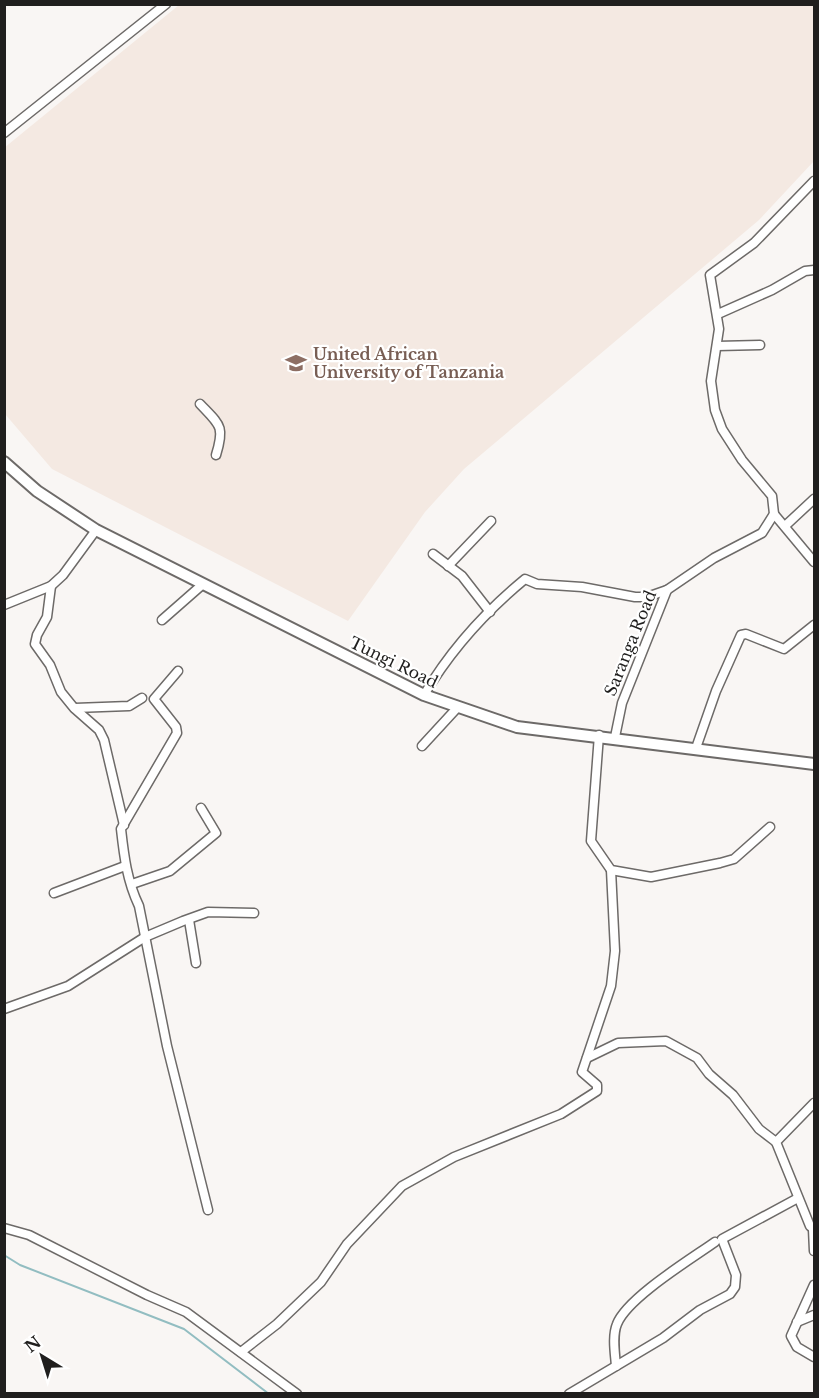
<svg xmlns="http://www.w3.org/2000/svg" width="819" height="1398" font-family="'Libre Baskerville',serif">
	<style>
		.built { fill: #f4e9e2 }
		.lines { fill: none; stroke-linecap: round; stroke-linejoin: round }
		.stream { stroke: #92bdc1; stroke-width: 2 }
		.minor-casing { stroke: #6d6a68; stroke-width: 11 }
		.major-casing { stroke: #6d6a68; stroke-width: 14 }
		.minor { stroke: #fff; stroke-width: 8 }
		.major { stroke: #fff; stroke-width: 10 }
		.labels { text-anchor: middle; dominant-baseline: central; stroke-width: 4.5; stroke-linejoin: round; paint-order: stroke }
		.education-label { font-size: 16px; font-weight: bold; fill: #785e54; stroke: #fff; text-anchor: start }
		.street-label { font-size: 16px; fill: #201f1e; stroke: #fff }
	</style>
	<rect width="100%" height="100%" fill="#f9f6f4"/>
	<polygon class="built" points="179,5 814,5 814,161 759,220 464,469 425,512 348,621 52,469 5,414 4,148"/>
	<g class="lines">
		<polyline class="stream" points="4,1255 20,1265 184,1329 269,1394"/>
		<defs>
			<g id="minor">
				<polyline points="4,133 166,4"/>
				<polyline points="718,314 772,290 805,271 814,270"/>
				<polyline points="717,346 760,345"/>
				<path d="M200,404C220,425 225,426 216,455"/>
				<polyline points="774,514 814,562"/>
				<polyline points="785,526 814,499"/>
				<polyline points="433,554 462,576 490,612"/>
				<polyline points="448,566 491,521"/>
				<polyline points="51,586 47,617 37,635 35,644 50,665 61,692 74,708 99,730 104,740 124,825"/>
				<polyline points="4,605 51,586 63,575 96,530"/>
				<polyline points="162,620 203,584"/>
				<path d="M178,671L154,699L176,727L177,733L121,829C124,856 127,881 139,906L167,1046L208,1210"/>
				<path d="M424,695C450,651 485,612 525,579L537,584L582,587L635,597H647L667,590"/>
				<polyline points="75,708 129,706 142,698"/>
				<polyline points="599,735 591,841 611,870 651,877 720,863 734,859 770,827"/>
				<polyline points="615,737 622,703 667,590 714,558 762,533 774,514 772,496 742,460 722,429 715,410 711,381 719,329 710,275 754,243 814,181"/>
				<polyline points="422,746 457,708"/>
				<polyline points="696,748 716,691 741,635 746,634 784,649 814,625"/>
				<polyline points="132,884 170,871 216,833 201,808"/>
				<polyline points="54,893 125,866"/>
				<polyline points="189,920 196,963"/>
				<polyline points="4,1009 68,986 145,937 183,921 208,912 254,913"/>
				<polyline points="587,1058 618,1043 666,1041 697,1058 709,1074 733,1095 759,1129 776,1142"/>
				<polyline points="814,1103 776,1142 810,1226 814,1229"/>
				<polyline points="4,1228 29,1235 147,1295 186,1312 297,1394"/>
				<polyline points="813,1229 814,1251"/>
				<polyline points="814,1285 791,1336 797,1347 814,1357"/>
				<polyline points="797,1322 814,1315"/>
				<polyline points="241,1352 277,1324 321,1282 347,1244 402,1186 454,1157 561,1114 597,1091 597,1085 582,1072 611,986 615,951 611,870"/>
				<path d="M616,1366C615,1353 612,1336 617,1324C627,1298 691,1259 715,1242"/>
				<polyline points="569,1394 663,1338 700,1310 730,1294 735,1287 736,1275 722,1239 798,1198"/>
			</g>
			<polyline id="major" points="4,462 37,491 96,530 424,695 517,727 814,764"/>
		</defs>
		<use href="#minor" class="minor-casing"/>
		<use href="#major" class="major-casing"/>
		<use href="#minor" class="minor"/>
		<use href="#major" class="major"/>
	</g>
	<defs>
		<symbol id="university-bare" viewBox="-9 -9 18 18"><path d="M0-5L7-2L0 1L-7-2ZM-4 1L0 2.5L4 1V4Q0 6-4 4Z" fill="#8d6e63" stroke="#fff" stroke-width="2.5" paint-order="stroke"/></symbol>
	</defs>
	<g fill-rule="evenodd">
		<use href="#university-bare" x="281" y="348" width="30" height="30"/>
	</g>
	<g class="labels">
		<g class="education-label">
			<text x="313" y="354">United African<tspan x="313" dy="18">University of Tanzania</tspan></text>
		</g>
		<g class="street-label">
			<text transform="translate(630 643) rotate(-68)">Saranga Road</text>
			<text transform="translate(394 662) rotate(26)">Tungi Road</text>
		</g>
	</g>
	<rect width="819" height="1398" fill="none" stroke="#201f1e" stroke-width="12"/>
	<g transform="translate(42 1356) rotate(322)" stroke="#ffffff" stroke-width="4.5" paint-order="stroke">
	<path d="M0-4.5L10 22L0 15L-10 22Z" fill="#201f1e"/>
	<text y="-9" font-size="16" font-weight="bold" text-anchor="middle" fill="#201f1e">N</text>
	</g>
</svg>
